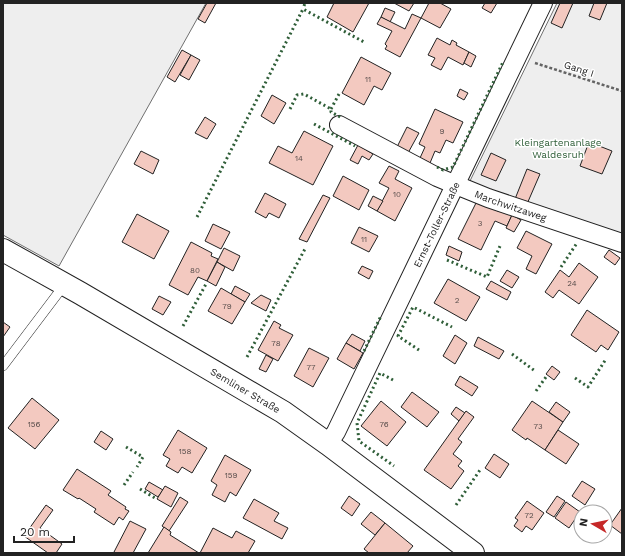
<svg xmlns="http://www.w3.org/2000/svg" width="625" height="556" font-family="'Work Sans',sans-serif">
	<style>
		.green { fill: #eee; stroke: #6f6f6f }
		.building { fill: #f3c9c0; stroke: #222 }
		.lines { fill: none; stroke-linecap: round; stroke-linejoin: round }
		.lane-casing { stroke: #222; stroke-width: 10 }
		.street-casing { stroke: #222; stroke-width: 20 }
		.secondary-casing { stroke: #222; stroke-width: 24 }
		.path { stroke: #646464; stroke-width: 2.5; stroke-dasharray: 3 2; stroke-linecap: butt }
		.lane { stroke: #fff; stroke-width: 9 }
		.street { stroke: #fff; stroke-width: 18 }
		.secondary { stroke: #fff; stroke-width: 22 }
		.hedge { stroke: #2f5e38; stroke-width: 3; stroke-dasharray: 2 3; stroke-linecap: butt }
		.labels { text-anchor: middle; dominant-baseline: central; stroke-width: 3; stroke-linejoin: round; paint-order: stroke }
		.number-label { font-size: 8px; fill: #564c4a }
		.street-label { font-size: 10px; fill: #222; stroke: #fff }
		.park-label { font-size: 10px; fill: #2f5e38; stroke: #fff }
	</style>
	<rect width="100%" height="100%" fill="#fff"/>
	<g class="green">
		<polygon points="3,3 206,3 59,266 3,235"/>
		<polygon points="557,3 622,3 622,238 468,185"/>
	</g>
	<g class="building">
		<polygon points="207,3 216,3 205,23 198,19"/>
		<polygon points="334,3 369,3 353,32 327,17"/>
		<polygon points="394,3 414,3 409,11"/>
		<polygon points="429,3 440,3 451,9 440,28 421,18"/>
		<polygon points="485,3 497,3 491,13 482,8"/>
		<polygon points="560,3 573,3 562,28 551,23"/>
		<polygon points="594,3 607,3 600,20 589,16"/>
		<polygon points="385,8 395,12 390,22 381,17"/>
		<polygon points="412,14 421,18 400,57 385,49 387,46 385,44 392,31 377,24 381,17 405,29"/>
		<polygon points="437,38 450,45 452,40 457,43 456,45 469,52 463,65 448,57 441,70 431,65 435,58 428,55"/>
		<polygon points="182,50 191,55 175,82 167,77"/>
		<polygon points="469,52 476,56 471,67 464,63"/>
		<polygon points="191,55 200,60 189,80 180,75"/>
		<polygon points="361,57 391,73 382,90 374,86 364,105 342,93"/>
		<polygon points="460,89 468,93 464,100 457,96"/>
		<polygon points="272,95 286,103 274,124 261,116"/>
		<polygon points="435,109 463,122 453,143 446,140 440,153 435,151 430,163 420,158 425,147 419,144"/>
		<polygon points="205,117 216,124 207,139 195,133"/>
		<polygon points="407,127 419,133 408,153 397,147"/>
		<polygon points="304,131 333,146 313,185 269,163 278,146 292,153"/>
		<polygon points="589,142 612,151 602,174 580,166"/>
		<polygon points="358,145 373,154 369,160 362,156 358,164 350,160"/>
		<polygon points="141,151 159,160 153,174 134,164"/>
		<polygon points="491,153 506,160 496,181 481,175"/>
		<polygon points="389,166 399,171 395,179 412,188 395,221 377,211 389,188 379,183"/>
		<polygon points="527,169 540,174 527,204 515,199"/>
		<polygon points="343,176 369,190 359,210 333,196"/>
		<polygon points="265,193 286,204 279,218 269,213 266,218 255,212"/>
		<polygon points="323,195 330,198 307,242 299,239"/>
		<polygon points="373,196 383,201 377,211 368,206"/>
		<polygon points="477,201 498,211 499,209 512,215 507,226 495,221 481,250 458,239"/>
		<polygon points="137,214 169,231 154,259 122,242"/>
		<polygon points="512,215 521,220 514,232 506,228"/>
		<polygon points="213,224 230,232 221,249 205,241"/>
		<polygon points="359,227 378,236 369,252 351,243"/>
		<polygon points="526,231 552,244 536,274 526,269 532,256 517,248"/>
		<polygon points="191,242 212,253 211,256 218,259 207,281 198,277 188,295 169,285"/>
		<polygon points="449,246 462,252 459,261 446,255"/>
		<polygon points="224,248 240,256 233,271 217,262"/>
		<polygon points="609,250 620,258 615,265 604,257"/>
		<polygon points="217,262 225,267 216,286 207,281"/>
		<polygon points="579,263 598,277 579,304 559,290 553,298 545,292 560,270 569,277"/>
		<polygon points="362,266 373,271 369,279 358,273"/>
		<polygon points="507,270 519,277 512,288 500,281"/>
		<polygon points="448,279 480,297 466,321 434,303"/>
		<polygon points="491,281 511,292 507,300 486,289"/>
		<polygon points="235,286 250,294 245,302 231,294"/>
		<polygon points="221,288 245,302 232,324 208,311"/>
		<polygon points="261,295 271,300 266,311 251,303"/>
		<polygon points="159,296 171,302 163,315 152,309"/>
		<polygon points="587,310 619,332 608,350 601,345 596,352 571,335"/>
		<polygon points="274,321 281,325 279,328 293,335 278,361 258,350"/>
		<polygon points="3,322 10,327 3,337"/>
		<polygon points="352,334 365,341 360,351 346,343"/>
		<polygon points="455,335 467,343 455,364 443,356"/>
		<polygon points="478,337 504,351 499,359 474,346"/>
		<polygon points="346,343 363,353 354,369 337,359"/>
		<polygon points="309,348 329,358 313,387 294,376"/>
		<polygon points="266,355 273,359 266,372 259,369"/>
		<polygon points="552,366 560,372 554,380 546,374"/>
		<polygon points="460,376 478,387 472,396 455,385"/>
		<polygon points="412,392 439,412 427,427 401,407"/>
		<polygon points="32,398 59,420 35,449 8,428"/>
		<polygon points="381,401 406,422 387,446 361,426"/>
		<polygon points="532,401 563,422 545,450 527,438 526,440 512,430"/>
		<polygon points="556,402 570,412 563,422 549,412"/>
		<polygon points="456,407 465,413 459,421 451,414"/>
		<polygon points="466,411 474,417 458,439 462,442 453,454 462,461 458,466 464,471 451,489 424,470"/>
		<polygon points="178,430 207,448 192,473 182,467 178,473 166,466 170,459 163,455"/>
		<polygon points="558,430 579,444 566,464 545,450"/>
		<polygon points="101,431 113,439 106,450 94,442"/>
		<polygon points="494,454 509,464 500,478 485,468"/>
		<polygon points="225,455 251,470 236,496 230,492 225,502 212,495 217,485 211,481"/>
		<polygon points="77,469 111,491 108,495 126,507 125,509 129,511 123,520 119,517 114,525 94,512 96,509 79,498 78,499 63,490"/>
		<polygon points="582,481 595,489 585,505 572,496"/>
		<polygon points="149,482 163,490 158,497 145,489"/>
		<polygon points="165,486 178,493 171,507 157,499"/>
		<polygon points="349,496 360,504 352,516 341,508"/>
		<polygon points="557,496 565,501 554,517 546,512"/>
		<polygon points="180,497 188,502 169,531 162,526"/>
		<polygon points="254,499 279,513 274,521 288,528 282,539 243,518"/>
		<polygon points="527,501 544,513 532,530 526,526 522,532 514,526 518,520 515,518"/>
		<polygon points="566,502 580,512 569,528 555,518"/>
		<polygon points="46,505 53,510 40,528 62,544 56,553 48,553 24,536"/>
		<polygon points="622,508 622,534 610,525"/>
		<polygon points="371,512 385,523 375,535 361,524"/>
		<polygon points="130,521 146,529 133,553 116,553 114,552"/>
		<polygon points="385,523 413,546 407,553 369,553 364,549"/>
		<polygon points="164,527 171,532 170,535 199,553 148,553"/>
		<polygon points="213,528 232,538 236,531 255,541 248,553 200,553"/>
	</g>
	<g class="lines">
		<defs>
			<polyline id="lane" points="3,366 65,284"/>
			<g id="street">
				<path id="s1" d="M339,125L437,177L456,185L488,198L622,243"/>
				<path id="s2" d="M328,444L336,432L543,3"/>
			</g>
			<g id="secondary">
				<path id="s3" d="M3,250L80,293L283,412L328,444L473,553"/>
			</g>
		</defs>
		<use href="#lane" class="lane-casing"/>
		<use href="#street" class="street-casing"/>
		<use href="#secondary" class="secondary-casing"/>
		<polyline class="path" points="535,63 622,91"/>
		<use href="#lane" class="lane"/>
		<use href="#street" class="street"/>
		<use href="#secondary" class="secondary"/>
		<g class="hedge">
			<polyline points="304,6 305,3"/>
			<polyline points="290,109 297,95 304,94 331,109 331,112 342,118"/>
			<polyline points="331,109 339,94"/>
			<polyline points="314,124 355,146"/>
			<polyline points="437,167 443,170 453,167 503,62"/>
			<polyline points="197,217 303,9 364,42"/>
			<polyline points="447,260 487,277 500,246"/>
			<polyline points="561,267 577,243"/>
			<polyline points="183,326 206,284"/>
			<polyline points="419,350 398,336 413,307 452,327"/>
			<polyline points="364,351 381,316"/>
			<polyline points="512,354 535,371"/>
			<polyline points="247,357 306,247"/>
			<polyline points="575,378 588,387 606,359"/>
			<polyline points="393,380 380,373 357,423 359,441 394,466"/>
			<polyline points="536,391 546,377"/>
			<polyline points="126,447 143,457 137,467"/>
			<polyline points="124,485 133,472"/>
			<polyline points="140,489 155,498"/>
			<polyline points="456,505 480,470"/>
		</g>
	</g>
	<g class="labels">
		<g class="number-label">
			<text x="368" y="79">11</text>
			<text x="442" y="131">9</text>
			<text x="299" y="158">14</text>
			<text x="397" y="194">10</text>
			<text x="480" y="223">3</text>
			<text x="364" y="239">11</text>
			<text x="195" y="270">80</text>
			<text x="572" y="283">24</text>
			<text x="457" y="300">2</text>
			<text x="227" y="306">79</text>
			<text x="276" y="343">78</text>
			<text x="311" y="367">77</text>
			<text x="34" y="424">156</text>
			<text x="384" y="424">76</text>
			<text x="538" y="426">73</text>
			<text x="185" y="451">158</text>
			<text x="231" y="475">159</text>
			<text x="529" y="515">72</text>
		</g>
		<g class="street-label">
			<text transform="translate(579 69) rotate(18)">Gang I</text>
			<text stroke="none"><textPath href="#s1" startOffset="190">Marchwitzaweg</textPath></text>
			<text stroke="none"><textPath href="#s2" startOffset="245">Ernst-Toller-Straße</textPath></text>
			<text stroke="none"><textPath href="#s3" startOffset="280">Semliner Straße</textPath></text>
		</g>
		<g class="park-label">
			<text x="558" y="142">Kleingartenanlage<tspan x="558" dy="12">Waldesruh</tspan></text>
		</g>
	</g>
	<rect width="625" height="556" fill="none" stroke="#222222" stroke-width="8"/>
	<g transform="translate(593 524) rotate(279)"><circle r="19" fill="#ffffff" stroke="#a7a7a7"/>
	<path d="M0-3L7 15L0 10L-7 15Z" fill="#c62828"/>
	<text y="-6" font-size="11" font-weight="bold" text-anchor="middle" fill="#222222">N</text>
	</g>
	<path d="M14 536v6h60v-6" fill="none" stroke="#222222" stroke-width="2"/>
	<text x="20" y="536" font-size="12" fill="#222222" stroke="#ffffff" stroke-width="3" paint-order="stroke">20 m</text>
</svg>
